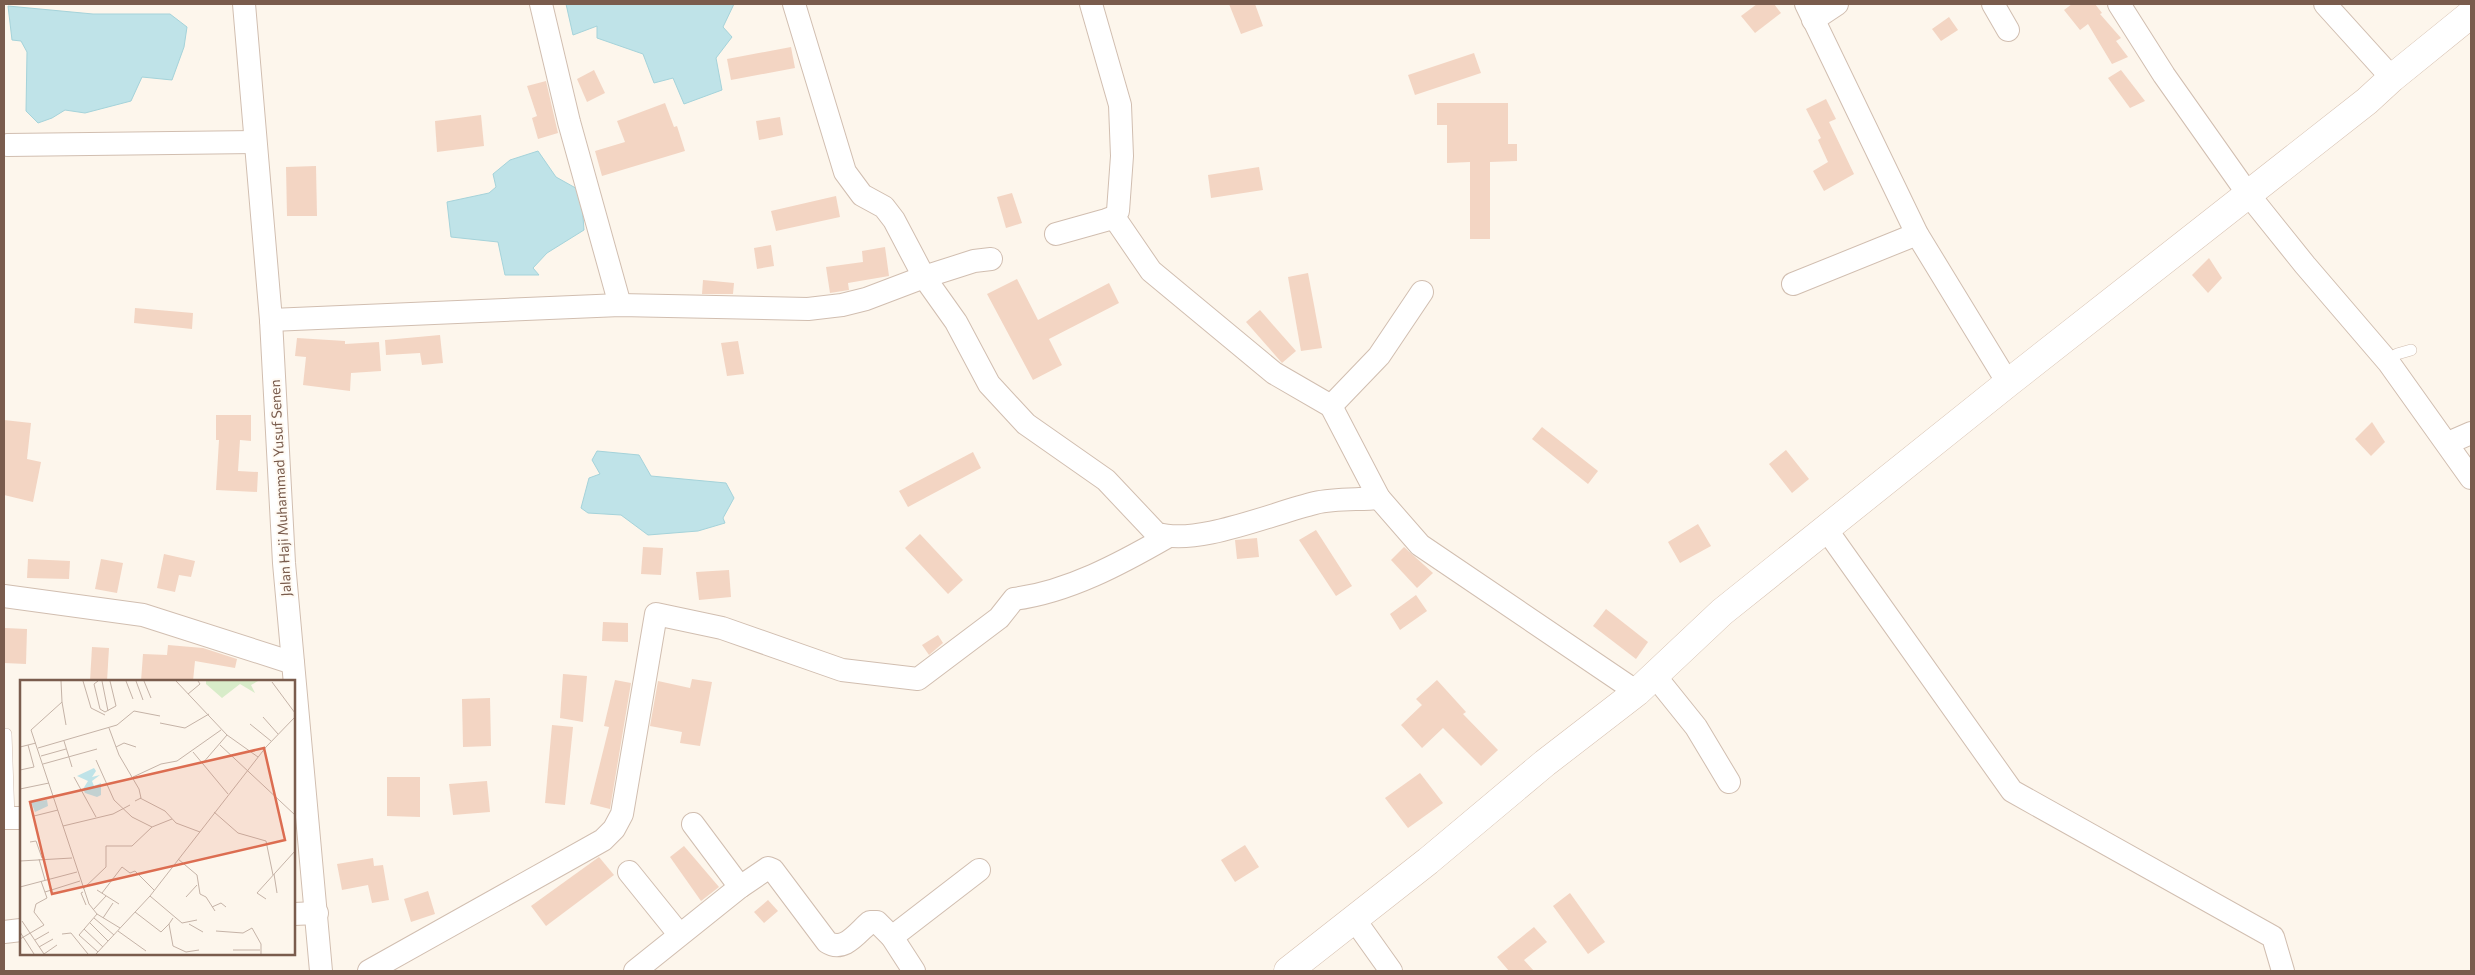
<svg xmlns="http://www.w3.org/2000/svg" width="2475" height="975" font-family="Commissioner,sans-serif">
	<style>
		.water { fill: #bfe3e8; stroke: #a5d3da }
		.building { fill: #f3d5c3 }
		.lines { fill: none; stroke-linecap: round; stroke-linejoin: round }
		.lane-casing { stroke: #d1beb0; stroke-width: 12 }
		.street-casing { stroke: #d1beb0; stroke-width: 24 }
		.secondary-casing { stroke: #d6c0b0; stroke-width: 29 }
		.lane { stroke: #fff; stroke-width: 11 }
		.street { stroke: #fff; stroke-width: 22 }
		.secondary { stroke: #fff; stroke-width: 28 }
		.labels { text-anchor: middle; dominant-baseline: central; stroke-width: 4; stroke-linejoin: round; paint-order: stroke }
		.street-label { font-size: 14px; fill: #7a5c4d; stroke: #fffaf3 }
		.inset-road { fill: none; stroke: #c5b3a7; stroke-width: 1 }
		.view { fill: #dc6d51; fill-opacity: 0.15; stroke: #dc6d51; stroke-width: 2.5 }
		.inset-edge { fill: none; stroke: #7a5c4d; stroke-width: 2.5 }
	</style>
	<rect width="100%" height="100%" fill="#fdf6ec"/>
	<g class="water">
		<polygon points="566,4 734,4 723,27 732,37 716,58 722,90 684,104 673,78 654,83 643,54 597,38 597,26 573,35"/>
		<polygon points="8,6 93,14 170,14 187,27 184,47 172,80 142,77 131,101 85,113 65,110 52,118 38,123 26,111 27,52 21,41 12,40"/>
		<polygon points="538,151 556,177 581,191 584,230 547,253 533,268 539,275 505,275 498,242 451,237 447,202 489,193 496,187 493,174 510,160"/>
		<polygon points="597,451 639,455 651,476 726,483 734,498 723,518 725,523 698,531 648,535 621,515 588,513 581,508 589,478 600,474 592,460"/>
	</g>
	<g class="building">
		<polygon points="1229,4 1255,4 1263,26 1241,34"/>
		<polygon points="1757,4 1774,4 1781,13 1755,33 1741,16"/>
		<polygon points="2072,4 2095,4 2102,13 2100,14 2121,38 2116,41 2128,57 2112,64 2088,24 2080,30 2064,10"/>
		<polygon points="1949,17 1958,30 1941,41 1932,29"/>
		<polygon points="791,47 795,68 731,80 727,59"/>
		<polygon points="1474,53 1481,73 1415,95 1408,75"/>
		<polygon points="594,70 605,93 587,102 577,79"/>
		<polygon points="2121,70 2145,101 2130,108 2108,78"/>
		<polygon points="546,81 558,133 538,139 532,118 537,116 527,86"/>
		<polygon points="1826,99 1836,119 1829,122 1854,174 1824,191 1813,171 1828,162 1818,140 1821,138 1806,109"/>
		<polygon points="665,103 674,127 677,126 685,151 602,176 595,151 625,142 617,121"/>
		<polygon points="1437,103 1508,103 1508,144 1517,144 1517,161 1490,162 1490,239 1470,239 1470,162 1447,163 1447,125 1437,125"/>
		<polygon points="481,115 484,146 437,152 435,121"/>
		<polygon points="780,117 783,135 759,140 756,121"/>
		<polygon points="316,166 317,216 287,216 286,167"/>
		<polygon points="1259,167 1263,190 1211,198 1208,175"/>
		<polygon points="1012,193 1022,223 1006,228 997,197"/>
		<polygon points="836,196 840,217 776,231 771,211"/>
		<polygon points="771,245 774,266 757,269 754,248"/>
		<polygon points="885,247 889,276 848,283 849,290 830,293 826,267 863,262 862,251"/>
		<polygon points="2209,258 2222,278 2208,293 2192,275"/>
		<polygon points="1308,273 1322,348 1301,351 1288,277"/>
		<polygon points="1017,279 1038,320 1109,283 1119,303 1049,339 1062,365 1033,380 987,294"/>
		<polygon points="703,280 734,283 733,294 702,294"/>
		<polygon points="135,308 193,313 192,329 134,323"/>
		<polygon points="1260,310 1296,351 1282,363 1246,322"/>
		<polygon points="440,335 443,363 422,365 420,353 386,355 385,340"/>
		<polygon points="297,338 345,341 345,344 379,342 381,371 351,373 350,391 303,385 306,357 295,356"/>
		<polygon points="738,341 744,374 727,376 721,343"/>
		<polygon points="216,415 251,415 251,441 240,440 238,471 258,472 257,492 216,490 219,440 216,440"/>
		<polygon points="4,420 31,423 27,459 41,462 33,502 4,495"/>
		<polygon points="2372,422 2385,442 2371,456 2355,439"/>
		<polygon points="1542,427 1598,471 1588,484 1532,439"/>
		<polygon points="1786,450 1809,479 1792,493 1769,464"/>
		<polygon points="973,452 981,468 908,507 899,491"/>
		<polygon points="1698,524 1711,546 1680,563 1668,542"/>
		<polygon points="1316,530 1352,586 1336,596 1299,540"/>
		<polygon points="920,534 963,580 948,594 905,548"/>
		<polygon points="1257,538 1259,557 1237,559 1235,540"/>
		<polygon points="643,547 663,548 661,575 641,574"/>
		<polygon points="1404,547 1433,573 1417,588 1391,560"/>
		<polygon points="164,554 195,561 191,577 179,575 175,592 157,588"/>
		<polygon points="28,559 70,561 69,579 27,578"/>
		<polygon points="101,559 123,563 117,593 95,589"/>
		<polygon points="729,570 731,597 699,600 696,572"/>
		<polygon points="1416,595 1427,611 1400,630 1390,614"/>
		<polygon points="1606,609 1648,642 1636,659 1593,626"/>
		<polygon points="603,622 628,623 628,642 602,641"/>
		<polygon points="5,628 27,629 26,664 4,663"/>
		<polygon points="938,635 943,643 929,655 922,645"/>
		<polygon points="168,645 203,648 237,659 235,668 195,661 193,681 141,681 143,654 167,655"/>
		<polygon points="92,647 109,648 107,681 90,681"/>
		<polygon points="563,674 587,676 583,722 560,718"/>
		<polygon points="692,679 712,682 700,746 680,743 682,732 650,726 658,681 690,688"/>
		<polygon points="615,680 631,683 610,809 590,804 609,727 604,726"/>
		<polygon points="1437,680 1466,712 1463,714 1498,750 1481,766 1443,728 1422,748 1401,725 1422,705 1416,699"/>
		<polygon points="490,698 491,746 463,747 462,699"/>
		<polygon points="552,725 573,727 565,805 545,803"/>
		<polygon points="1420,773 1443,803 1408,828 1385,798"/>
		<polygon points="387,777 420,777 420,817 387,816"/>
		<polygon points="487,781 490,812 453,815 449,784"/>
		<polygon points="1245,845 1259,867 1235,882 1221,860"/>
		<polygon points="684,846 719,887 701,901 670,857"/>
		<polygon points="599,857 614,875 546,926 531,906"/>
		<polygon points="373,858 374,866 383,865 389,900 372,903 368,885 342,890 337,864"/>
		<polygon points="428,891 435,914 411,922 404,899"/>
		<polygon points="1570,893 1605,942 1588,954 1553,906"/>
		<polygon points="768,900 778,911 764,923 754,912"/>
		<polygon points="1534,927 1547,942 1524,960 1534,971 1509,971 1497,957"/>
	</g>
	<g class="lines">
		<defs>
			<g id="lane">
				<polyline points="2389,363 2397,354 2411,350"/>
				<polyline points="6,734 9,818"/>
			</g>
			<g id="street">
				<polyline points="244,4 271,320 284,563 321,971"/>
				<polyline points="541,4 569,122 620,305"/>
				<path d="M794,4L845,172L862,195L884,207L894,220L924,277L956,322L989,384L1026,424L1106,480L1156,533C1195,547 1273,513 1315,503C1335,498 1359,500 1379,498"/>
				<polyline points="1806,4 1917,234 2008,383"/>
				<polyline points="1993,4 2008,30"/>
				<polyline points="2119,4 2164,75 2248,194 2305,265 2389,363 2471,478"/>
				<polyline points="2325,4 2392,78"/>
				<polyline points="1813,20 1837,4"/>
				<polyline points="7,145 255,142"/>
				<polyline points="1114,217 1151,271 1274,373 1331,406 1379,498 1420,545 1637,692"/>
				<polyline points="1056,234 1106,220 1114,217 1118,211 1122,156 1120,105 1091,4"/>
				<polyline points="1793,284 1917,234"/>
				<polyline points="271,320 620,305 808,309 842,305 866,299 924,277 974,261 991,259"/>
				<polyline points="1331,406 1379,356 1422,292"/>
				<polyline points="2448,443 2471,433"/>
				<polyline points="1826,529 2012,791 2273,937 2283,971"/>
				<polyline points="4,596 143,615 293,663"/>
				<polyline points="1655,676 1696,727 1729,782"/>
				<polyline points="4,818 21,818"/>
				<polyline points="693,824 740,887"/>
				<polyline points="629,872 679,934"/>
				<polyline points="294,914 317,913"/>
				<polyline points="1354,919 1391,971"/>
				<polyline points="4,932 21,930"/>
				<polyline points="892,937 979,870"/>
				<path d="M369,971L603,840L614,829L622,814L656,614L722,628L842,670L918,679L999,618L1014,599C1068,592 1120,564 1167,537"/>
				<path d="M635,971L740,887L768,868L773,870L827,942C844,953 857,933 870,922H877L892,937L914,971"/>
			</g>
			<polyline id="secondary" points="1288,971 1428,861 1545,763 1637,692 1722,612 2008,383 2367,101 2392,78 2471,14"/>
		</defs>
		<use href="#lane" class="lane-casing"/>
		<use href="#street" class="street-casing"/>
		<use href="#secondary" class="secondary-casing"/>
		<use href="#lane" class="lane"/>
		<use href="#street" class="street"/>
		<use href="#secondary" class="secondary"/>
	</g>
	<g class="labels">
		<g class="street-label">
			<text transform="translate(280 488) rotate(-93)">Jalan Haji Muhammad Yusuf Senen</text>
		</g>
	</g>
	<g transform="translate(20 680)">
		<rect width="275" height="275" fill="#fdf6ec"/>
		<path d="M186,1H238L231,5L235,13L220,4L202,18L186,4Z" fill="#d8ecc9"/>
		<path d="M74,88L76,91L72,97L80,95L72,101L74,106L81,103V115L77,117L65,113L63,109L68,101L57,96ZM27,120L28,126L15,132L11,122Z" fill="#bfe3e8"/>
		<path class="inset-road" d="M63,1L71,28L85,35M78,1L74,4L80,29L85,32L96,26L90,1M82,1L88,31M106,1L113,19M116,1L123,20M124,1L131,18M156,1L207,55L238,77M252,2L275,33M168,14L180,4L178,1M42,22L46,45M243,37L258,54M140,43L165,48L189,34M230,44L251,61M89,48L99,75L119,109L121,118L115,121M11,50L69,224L77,234L100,248M11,50L42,22L41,1M44,61L52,87M200,65L275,135M0,67L16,63M96,67L104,63L116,67M18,68L97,45L114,31L140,36M173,72L208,114M21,76L46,69M76,80L94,120L112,137L132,147L152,139M23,84L77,69M182,84L207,55M0,90L14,87L8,65M54,97L76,137M113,97L141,84L157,81L201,50M0,109L29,103M120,118L145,131L156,143L180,152M194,132L218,153L246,161L253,195M14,136L38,130M43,146L93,134L110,125M10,162L16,161L22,178M19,179L25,200M158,179L177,195L180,214L186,217L195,231M0,181L52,178M254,194L257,213M0,207L57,192M63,209L86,187V166H112L132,147M77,210L99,224M25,212L60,201M63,212L61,213L66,225M82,213L102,187L110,193L115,191L134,210M130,216L162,243L177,240M166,217L177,205M246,219L237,213L275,171M192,227L201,223L206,227M73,230L86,216M115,232L141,252L149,244M77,234L59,255L78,272M74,238L94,255M83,238L93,223M153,238L149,244L153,266L166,272L179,270M2,241L24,274M70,243L88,261M169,244L183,252M64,249L83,267M98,251L126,271M196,251L223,253L232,248L241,264V274M0,252L14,274M42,254L51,253L68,274M0,259L24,245L14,232L16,224L27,218L21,201M15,260L29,252M19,267L33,259M213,270H240M24,274L37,265M76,274L130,216L246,67L275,37"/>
		<path class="view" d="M244,68L265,160L32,214L10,122Z"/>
		<rect width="275" height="275" class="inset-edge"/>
	</g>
	<rect width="2475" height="975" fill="none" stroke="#7a5c4d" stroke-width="10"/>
</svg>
